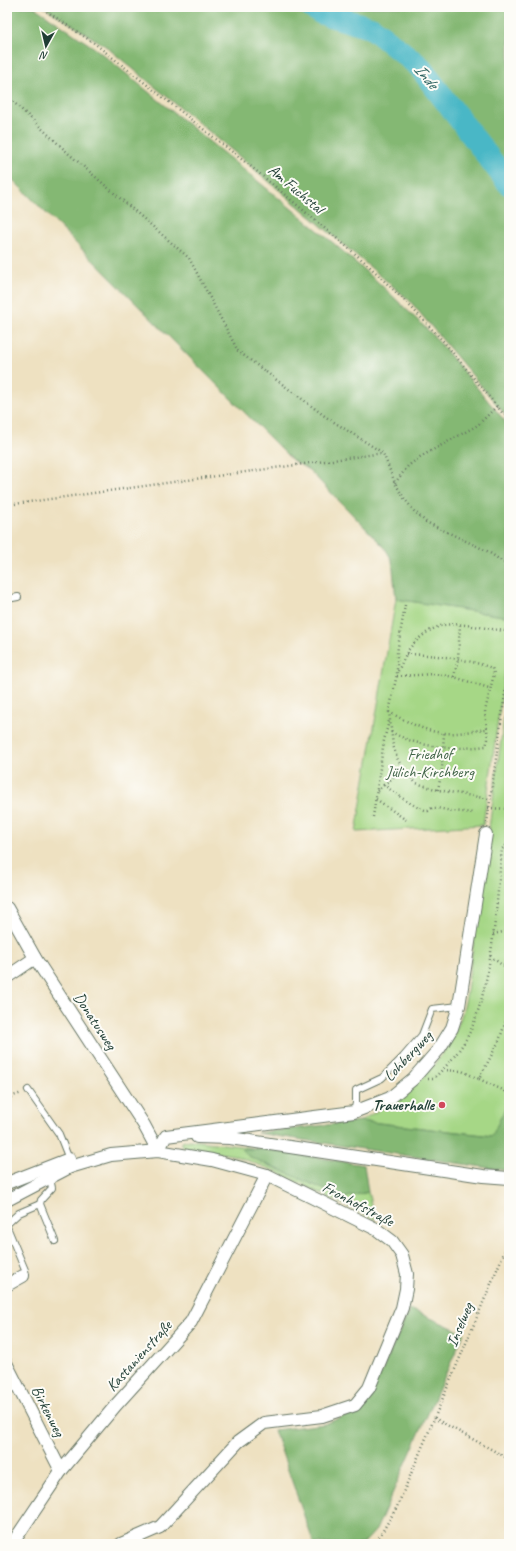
<svg xmlns="http://www.w3.org/2000/svg" width="516" height="1551" font-family="Caveat,sans-serif">
	<style>
		.green { fill: #a6d786; stroke: #628a5d }
		.forest { fill: #84b873; stroke: #527a54 }
		.lines { fill: none; stroke-linecap: round; stroke-linejoin: round }
		.river { stroke: #4ab7c6; stroke-width: 23 }
		.lane-casing { stroke: #677665; stroke-width: 8 }
		.street-casing { stroke: #677665; stroke-width: 14 }
		.path { stroke: #677665; stroke-width: 2.5; stroke-dasharray: 1 3; stroke-linecap: butt }
		.lane { stroke: #fff; stroke-width: 6 }
		.street { stroke: #fff; stroke-width: 12 }
		.poi-dot { fill: #d1495b; stroke: #fdfcf7; stroke-width: 1.5 }
		.labels { text-anchor: middle; dominant-baseline: central; stroke-width: 4; stroke-linejoin: round; paint-order: stroke }
		.street-label { font-size: 16px; fill: #1f3d34; stroke: #fdfcf7 }
		.park-label { font-size: 16px; fill: #416448; stroke: #fdfcf7 }
		.poi-label { font-size: 16px; font-weight: bold; fill: #1f3d34; stroke: #fdfcf7; text-anchor: end }
		.water-label { font-size: 17px; font-style: italic; fill: #2c6260; stroke: #fdfcf7 }
	</style>
	<rect width="100%" height="100%" fill="#fdfcf7"/>
	<filter id="ink" filterUnits="userSpaceOnUse"><feTurbulence type="fractalNoise" baseFrequency=".025" numOctaves="2"/><feDisplacementMap in="SourceGraphic" scale="8" xChannelSelector="R" yChannelSelector="G"/><feConvolveMatrix kernelMatrix="1 2 1 2 8 2 1 2 1" color-interpolation-filters="sRGB"/></filter>
	<filter id="wash" filterUnits="userSpaceOnUse"><feTurbulence type="fractalNoise" baseFrequency=".012" numOctaves="4" result="noise"/><feDisplacementMap in="SourceGraphic" scale="16" xChannelSelector="R" yChannelSelector="G"/><feGaussianBlur stdDeviation="0.9" result="paint"/><feColorMatrix in="noise" values="0 0 0 0 0 0 0 0 0 0 0 0 0 0 0 0 0 1.4 0 .05"/><feComposite in="paint" operator="in"/></filter>
	<g filter="url(#wash)">
		<rect width="100%" height="100%" fill="#eee1c1"/>
		<g class="green">
			<polygon points="396,599 509,617 509,645 483,825 356,832"/>
			<path d="M508,688L509,1100L493,1136L361,1121C376,1111 394,1102 407,1091C440,1064 461,1033 467,991Z"/>
			<polygon points="190,1140 264,1149 241,1149 343,1198 368,1192 375,1220 275,1171 233,1155 185,1148 181,1145 181,1142"/>
		</g>
		<g class="forest">
			<polygon points="7,7 34,7 96,49 331,241 379,283 433,335 509,426 509,617 396,599 392,560 385,548 309,470 292,460 7,174"/>
			<polygon points="44,7 509,7 509,419 409,300 234,152 104,45"/>
			<polygon points="509,1100 509,1171 257,1133 361,1121 492,1136"/>
			<polygon points="241,1149 264,1149 364,1165 368,1192 343,1198 248,1156"/>
			<polygon points="410,1309 464,1333 376,1530 363,1544 314,1544 274,1430 325,1424 360,1410 374,1388"/>
		</g>
		<g class="lines">
			<polyline class="river" points="311,7 321,13 372,28 419,66 509,184"/>
		</g>
	</g>
	<g filter="url(#ink)">
		<g class="lines">
			<defs>
				<g id="lane">
					<polyline points="7,599 18,597"/>
					<polyline points="28,1090 59,1134 69,1159"/>
					<polyline points="354,1112 356,1103 356,1090 382,1078 403,1057 422,1035 432,1009 459,1006"/>
					<polyline points="50,1178 52,1188 41,1200 40,1204 55,1241"/>
					<polyline points="23,1276 26,1275 25,1270 7,1227 7,1224 19,1213 40,1204"/>
				</g>
				<g id="street">
					<polyline points="7,908 35,958 144,1125 158,1151"/>
					<polyline points="7,977 35,958"/>
					<polyline points="197,1137 230,1138 483,1176 509,1178"/>
					<polyline points="158,1151 166,1136 354,1112 390,1098 413,1079 439,1049 452,1028 459,1006 486,834"/>
					<polyline points="7,1183 69,1159 70,1167"/>
					<polyline points="7,1200 70,1167 111,1155 158,1151 212,1160 267,1175 376,1229 392,1241 402,1255 407,1274 406,1289 402,1308 378,1366 369,1388 355,1405 322,1416 264,1423 238,1442 160,1527 121,1544"/>
					<polyline points="7,1285 23,1276"/>
					<polyline points="7,1365 61,1471"/>
					<polyline points="12,1544 61,1471 116,1405 191,1322 267,1175"/>
				</g>
			</defs>
			<use href="#lane" class="lane-casing"/>
			<use href="#street" class="street-casing"/>
			<g class="path">
				<polyline points="40,7 94,43 259,173 366,263 412,308 444,342 509,421"/>
				<polyline points="7,96 69,154 189,258 238,351 326,417 383,453 395,483 404,498 414,511 426,522 487,551 509,566"/>
				<polyline points="395,483 408,466 420,457 478,425 497,406"/>
				<polyline points="7,505 383,453"/>
				<polyline points="405,605 397,653 397,674 389,712 393,745 397,758 403,769 416,783 438,790 489,799"/>
				<path d="M398,671C401,665 404,658 407,652C415,640 430,628 444,625C461,622 488,629 505,631"/>
				<polyline points="397,676 436,674 454,677 489,688"/>
				<polyline points="454,677 458,659 460,625"/>
				<path d="M389,712C406,721 425,732 445,733C458,734 472,731 486,729"/>
				<path d="M391,732C399,736 407,740 415,742C438,749 463,749 486,746L488,739L485,711L494,674L492,668C464,658 436,655 406,654"/>
				<path d="M403,769L384,785C398,795 411,806 428,811L432,808H437L452,811L474,813"/>
				<polyline points="438,790 442,769 444,733"/>
				<polyline points="377,791 384,785"/>
				<polyline points="376,799 406,820"/>
				<polyline points="488,808 509,809"/>
				<polyline points="373,817 384,740 389,721"/>
				<polyline points="487,823 509,665"/>
				<polyline points="493,934 509,931"/>
				<polyline points="490,956 502,965 509,967"/>
				<polyline points="443,1070 462,1071 479,1079 499,1041 509,1012"/>
				<path d="M428,1079H433C447,1066 460,1051 469,1034C493,983 496,905 502,849L509,843"/>
				<polyline points="479,1079 505,1091 509,1082"/>
				<polyline points="7,1098 22,1093"/>
				<polyline points="434,1418 509,1459"/>
				<polyline points="375,1544 397,1507 509,1241"/>
			</g>
			<use href="#lane" class="lane"/>
			<use href="#street" class="street"/>
		</g>
	</g>
	<circle class="poi-dot" cx="442" cy="1105" r="4"/>
	<g class="labels">
		<g class="street-label">
			<text transform="translate(296 189) rotate(40)">Am Fuchstal</text>
			<text transform="translate(95 1021) rotate(57)">Donatusweg</text>
			<text transform="translate(408 1056) rotate(-47)">Lohbergweg</text>
			<text transform="translate(358 1204) rotate(28)">Fronhofstraße</text>
			<text transform="translate(460 1325) rotate(-67)">Inselweg</text>
			<text transform="translate(139 1356) rotate(-48)">Kastanienstraße</text>
			<text transform="translate(48 1411) rotate(63)">Birkenweg</text>
		</g>
		<g class="park-label">
			<text x="430" y="754">Friedhof<tspan x="430" dy="18">Jülich-Kirchberg</tspan></text>
		</g>
		<g class="poi-label">
			<text x="434" y="1105">Trauerhalle</text>
		</g>
		<g class="water-label">
			<text transform="translate(426 76) rotate(49)">Inde</text>
		</g>
	</g>
	<rect width="516" height="1551" fill="none" stroke="#fdfcf7" stroke-width="24"/>
	<g transform="translate(46 46) rotate(188)" stroke="#fdfcf7" stroke-width="3" paint-order="stroke">
	<path d="M0-3L7 15L0 10L-7 15Z" fill="#1f3d34"/>
	<text y="-6" font-size="11" font-weight="bold" text-anchor="middle" fill="#1f3d34">N</text>
	</g>
</svg>
